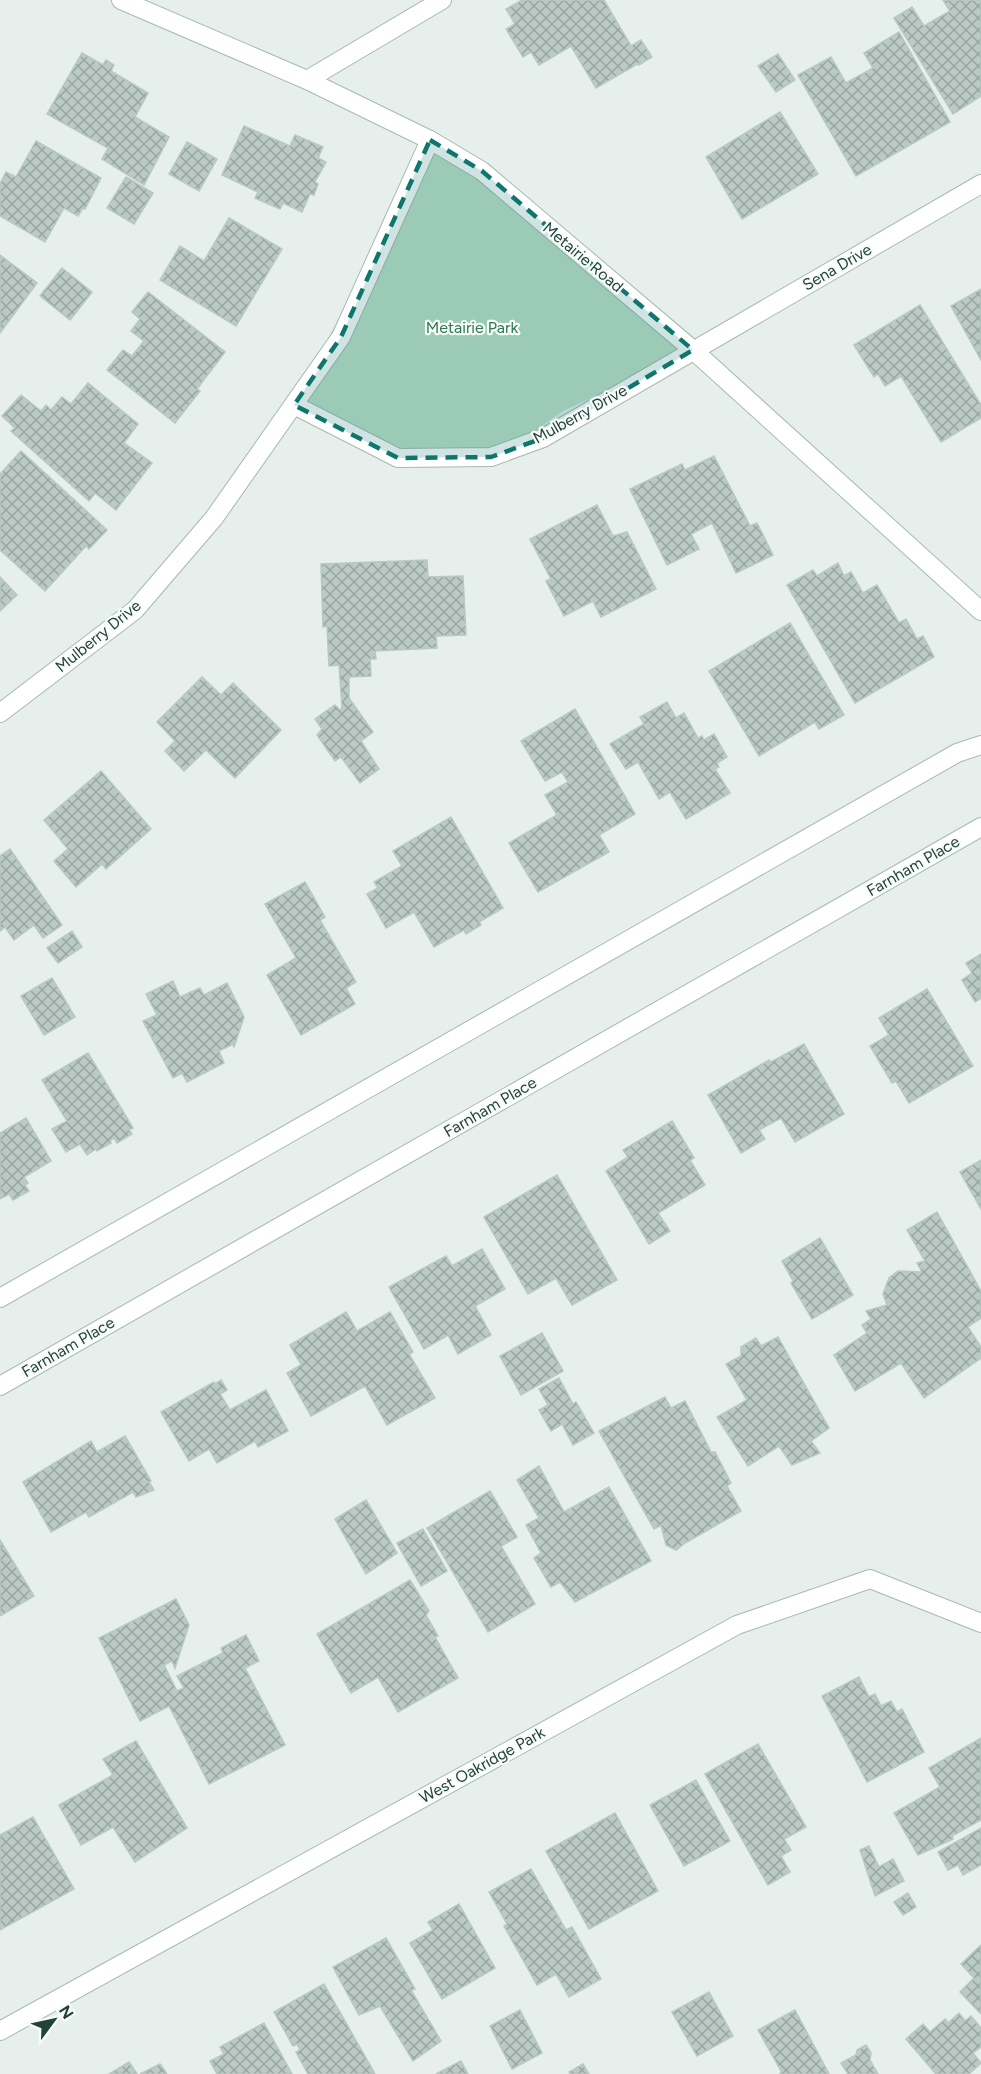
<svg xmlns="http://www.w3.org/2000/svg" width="981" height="2074" font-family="Figtree,sans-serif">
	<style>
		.green { fill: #bfe0c8 }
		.building { fill: url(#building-cross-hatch); stroke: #b8c9c2; stroke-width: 1.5 }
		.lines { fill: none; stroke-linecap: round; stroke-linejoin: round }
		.street-casing { stroke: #a8b8b2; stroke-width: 20 }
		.secondary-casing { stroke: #a4bbb3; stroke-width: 20 }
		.street { stroke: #fff; stroke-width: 18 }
		.secondary { stroke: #fff; stroke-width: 18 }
		.marked { fill: #0f766e; fill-opacity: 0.2; stroke: #0f766e; stroke-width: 4.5; stroke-dasharray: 12 8; stroke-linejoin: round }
		.labels { text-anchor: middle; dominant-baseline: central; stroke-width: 4.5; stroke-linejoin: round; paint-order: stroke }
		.street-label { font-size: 16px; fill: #24423a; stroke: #f7fbf9 }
		.park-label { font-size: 16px; fill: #2d7a4b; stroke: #f7fbf9 }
	</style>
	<defs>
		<pattern id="building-cross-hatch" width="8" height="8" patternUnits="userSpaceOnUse" patternTransform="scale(1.5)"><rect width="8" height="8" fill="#bbcac4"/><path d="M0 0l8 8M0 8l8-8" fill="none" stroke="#98a6a0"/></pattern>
	</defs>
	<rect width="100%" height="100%" fill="#e6efeb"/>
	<polygon class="green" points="430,140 693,350 563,411 506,451 398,458 294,405"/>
	<g class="building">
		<polygon points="522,0 604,0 631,46 641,40 652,57 639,65 639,63 596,88 571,46 539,65 531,52 523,57 506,29 515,24 506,9"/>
		<polygon points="943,0 981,0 981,96 953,114 894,18 912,7 924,26 950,11"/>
		<polygon points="899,32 950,122 856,176 798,75 831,57 846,83 873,68 864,53"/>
		<polygon points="82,53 103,65 106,60 114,65 111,71 148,93 135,117 169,137 144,185 102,159 108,148 47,114"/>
		<polygon points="778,54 795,80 776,92 758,66"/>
		<polygon points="780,112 818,174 742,219 706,157"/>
		<polygon points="244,126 290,146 295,135 323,147 318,158 326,162 315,182 318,184 314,195 310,194 302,212 283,203 280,209 255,198 258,192 222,175"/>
		<polygon points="36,141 101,178 85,209 83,208 78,216 64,208 45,242 0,216 0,184 6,172 16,177"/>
		<polygon points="187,142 217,159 199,191 169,174"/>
		<polygon points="126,177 153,193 134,224 107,208"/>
		<polygon points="229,218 282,249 236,326 160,280 180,246 204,261"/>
		<polygon points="0,255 37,283 0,333"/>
		<polygon points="62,268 92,292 70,320 40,296"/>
		<polygon points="981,289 981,360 951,306"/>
		<polygon points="148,292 225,352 197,389 200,391 175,423 107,370 123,350 132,356 144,341 131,331 140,319 132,312"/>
		<polygon points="920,305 981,405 981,418 941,442 901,376 885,386 878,374 874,377 854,345"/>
		<polygon points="88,383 138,424 124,443 152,463 116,510 95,493 89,501 11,431 15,428 2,416 21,395 41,411 46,405 51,410 62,397 71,404"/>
		<polygon points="21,451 107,530 89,549 86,546 45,591 0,550 0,474"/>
		<polygon points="714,456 750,526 757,523 773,555 736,573 712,523 691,534 699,549 667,565 630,489 682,464 685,470"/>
		<polygon points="597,505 613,536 627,532 656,589 601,617 593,601 564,616 546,581 551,579 530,539"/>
		<polygon points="427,560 428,577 463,576 466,635 436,636 437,648 375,651 376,659 370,659 371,676 349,677 349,698 373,732 361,741 379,769 360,783 341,757 335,761 317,735 322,729 315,719 335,705 340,710 342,708 339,665 329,666 327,626 323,627 321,564"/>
		<polygon points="838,563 844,576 851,572 863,593 877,585 899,623 906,619 917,639 923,636 934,657 855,703 787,585 813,570 817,576"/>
		<polygon points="0,577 17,595 0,611"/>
		<polygon points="790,623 844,715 819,729 815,722 759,756 709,671"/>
		<polygon points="202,677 221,695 233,683 281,730 235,778 206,750 184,771 165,751 175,741 157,722"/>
		<polygon points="667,702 676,718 684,713 698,738 702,736 704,740 714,734 727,757 717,763 719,767 715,769 730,793 686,819 670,792 659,799 638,762 626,769 610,744 644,724 640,717"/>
		<polygon points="575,709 635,814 599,835 609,852 538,892 509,843 557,815 545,795 568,782 562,772 545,781 521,741"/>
		<polygon points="101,771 151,829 106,869 102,864 76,887 54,861 68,849 44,820"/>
		<polygon points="451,817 503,908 479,922 481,925 466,934 464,930 434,947 414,912 386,928 367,894 378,888 374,882 402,866 393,851"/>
		<polygon points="10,849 62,925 43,938 34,925 14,940 5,927 0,931 0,856"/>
		<polygon points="305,882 325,917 320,920 356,982 346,988 355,1004 301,1035 267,975 296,958 265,904"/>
		<polygon points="72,931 82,947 58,963 47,948"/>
		<polygon points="981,954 981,998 975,1002 962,980 972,973 966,963"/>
		<polygon points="52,978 75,1017 44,1035 21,996"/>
		<polygon points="173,981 180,997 200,988 204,995 227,983 244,1017 234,1047 233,1044 219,1051 224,1063 187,1082 182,1073 173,1078 143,1021 157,1015 146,994"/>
		<polygon points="927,989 973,1066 909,1103 896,1081 892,1083 870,1046 889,1035 879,1018"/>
		<polygon points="804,1044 844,1114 795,1142 781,1118 759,1130 765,1139 741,1153 708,1095 769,1060 771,1062"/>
		<polygon points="88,1053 133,1128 129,1130 132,1134 117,1143 114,1138 110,1141 111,1143 97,1151 96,1149 87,1155 80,1144 66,1152 52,1129 67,1121 42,1080"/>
		<polygon points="26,1118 51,1161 24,1177 28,1183 25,1185 29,1191 13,1200 9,1194 0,1199 0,1133"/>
		<polygon points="672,1121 694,1158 690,1160 705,1185 658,1213 670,1231 649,1244 606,1171 628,1157 623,1150"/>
		<polygon points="981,1160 981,1209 960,1172"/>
		<polygon points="557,1175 617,1280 572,1305 556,1278 528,1294 484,1217"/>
		<polygon points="937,1212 981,1291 981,1318 968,1327 981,1347 981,1358 924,1398 901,1363 855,1391 834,1355 867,1333 862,1325 871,1319 866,1311 887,1305 883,1294 889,1278 898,1271 922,1272 917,1263 925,1261 907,1230"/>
		<polygon points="820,1238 853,1295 812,1319 791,1283 793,1281 782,1261"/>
		<polygon points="482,1249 505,1289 475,1306 491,1335 458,1354 448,1335 424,1349 389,1287 446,1256 452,1266"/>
		<polygon points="346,1312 357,1331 390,1312 413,1352 409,1354 435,1398 387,1425 365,1386 311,1416 287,1373 301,1365 290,1345"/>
		<polygon points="542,1333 563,1371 521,1395 500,1356"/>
		<polygon points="778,1337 829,1428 811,1441 820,1453 792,1465 779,1446 748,1466 717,1417 747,1400 726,1364 741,1356 741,1347 756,1338 761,1346"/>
		<polygon points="559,1378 573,1404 576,1402 594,1433 573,1445 562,1424 551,1431 539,1410 548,1405 539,1389"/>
		<polygon points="221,1380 227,1390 220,1394 230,1410 266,1390 288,1431 258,1447 255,1441 217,1463 209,1449 189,1461 161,1412 214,1382 215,1384"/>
		<polygon points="665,1397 671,1408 685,1401 711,1452 715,1452 731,1483 727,1486 741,1511 685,1543 676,1550 666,1545 661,1525 654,1529 599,1431"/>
		<polygon points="125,1436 151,1481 149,1482 154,1490 136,1497 133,1492 89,1517 86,1512 51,1532 23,1482 91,1441 97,1452"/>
		<polygon points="539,1466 564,1512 609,1487 651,1561 575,1602 560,1582 551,1587 534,1558 541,1553 526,1525 539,1518 517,1480"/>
		<polygon points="490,1491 517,1537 501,1546 535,1604 488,1632 427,1528"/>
		<polygon points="366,1500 397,1553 366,1574 335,1519"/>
		<polygon points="423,1529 447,1571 421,1586 397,1543"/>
		<polygon points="0,1540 34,1596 0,1616"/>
		<polygon points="410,1580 429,1611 426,1615 438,1636 435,1637 458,1678 398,1712 378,1677 351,1693 317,1634"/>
		<polygon points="176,1599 189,1625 175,1668 172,1661 164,1665 177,1691 184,1688 177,1676 223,1653 221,1648 246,1635 259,1661 245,1668 285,1745 209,1784 169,1706 140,1721 99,1638"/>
		<polygon points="859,1677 869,1697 875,1694 881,1706 891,1701 897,1712 902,1709 924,1752 867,1782 822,1696"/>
		<polygon points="981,1738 981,1820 952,1836 953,1839 918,1855 894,1813 940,1787 929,1768"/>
		<polygon points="136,1741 187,1828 135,1862 113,1827 81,1845 59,1805 113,1775 103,1759"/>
		<polygon points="758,1744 806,1827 784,1839 791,1850 781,1856 790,1872 768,1885 705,1774"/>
		<polygon points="696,1780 730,1841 684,1866 650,1805"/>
		<polygon points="615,1813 658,1891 589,1929 546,1851"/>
		<polygon points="33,1817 74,1889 0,1930 0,1835"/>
		<polygon points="981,1828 981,1865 963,1875 958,1865 948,1870 938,1852"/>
		<polygon points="869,1846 879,1867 893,1859 904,1881 875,1896 860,1850"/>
		<polygon points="531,1869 566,1930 572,1927 601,1979 569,1997 556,1974 537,1985 504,1926 507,1924 489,1892"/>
		<polygon points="908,1893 916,1907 903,1915 894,1902"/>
		<polygon points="459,1904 495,1968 442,1999 410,1943 433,1930 428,1922"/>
		<polygon points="386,1938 415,1989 411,1990 441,2041 413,2061 380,2006 359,2015 333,1967"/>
		<polygon points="981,1945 981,2014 960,1992 974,1978 961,1964"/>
		<polygon points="324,1984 375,2074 308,2074 296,2052 300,2050 297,2044 293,2046 274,2012"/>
		<polygon points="709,1992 733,2036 697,2056 672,2012"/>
		<polygon points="520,2010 542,2053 512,2069 490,2026"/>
		<polygon points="795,2010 829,2074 780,2074 781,2071 758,2030"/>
		<polygon points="959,2013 965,2021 971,2016 981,2028 981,2047 973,2053 981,2063 969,2074 936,2074 906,2039 923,2024 930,2032 945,2019 948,2023"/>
		<polygon points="264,2023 292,2074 217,2074 210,2061 224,2054 220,2047"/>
		<polygon points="866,2045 871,2053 870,2060 878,2074 848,2074 841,2063 856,2055 857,2050"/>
		<polygon points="461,2061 468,2074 436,2074"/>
		<polygon points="129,2062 137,2074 109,2074"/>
		<polygon points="160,2064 167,2074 140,2074"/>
		<polygon points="583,2064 589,2074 570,2074 569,2072"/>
	</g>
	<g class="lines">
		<defs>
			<g id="street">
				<polyline points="307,80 442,0"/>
				<polyline points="294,405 398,458 491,457 543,438 981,184"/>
				<polyline points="0,713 135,610 214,518 341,337 430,140"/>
				<polyline points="0,1298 957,753 981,745"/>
				<polyline points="0,1386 981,827"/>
				<polyline points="0,2031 737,1625 870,1579 981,1623"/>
			</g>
			<polyline id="secondary" points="121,0 307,80 430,140 482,171 693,350 981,611"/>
		</defs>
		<use href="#street" class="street-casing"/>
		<use href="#secondary" class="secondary-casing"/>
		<use href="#street" class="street"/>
		<use href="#secondary" class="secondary"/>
	</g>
	<path class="marked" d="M430,140L482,171L693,350L543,438L491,457L398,458L294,405L341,337Z"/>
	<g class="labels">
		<g class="street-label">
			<text transform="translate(583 257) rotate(40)">Metairie Road</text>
			<text transform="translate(837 267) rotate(-30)">Sena Drive</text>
			<text transform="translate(580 414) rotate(-29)">Mulberry Drive</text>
			<text transform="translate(98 636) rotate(-39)">Mulberry Drive</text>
			<text transform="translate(913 866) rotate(-30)">Farnham Place</text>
			<text transform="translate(490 1107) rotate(-30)">Farnham Place</text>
			<text transform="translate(68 1347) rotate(-30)">Farnham Place</text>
			<text transform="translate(482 1765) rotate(-29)">West Oakridge Park</text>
		</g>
		<g class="park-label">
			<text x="472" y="327">Metairie Park</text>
		</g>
	</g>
	<g transform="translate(54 2020) rotate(57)" stroke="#f7fbf9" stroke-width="4.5" paint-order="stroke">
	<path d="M0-4.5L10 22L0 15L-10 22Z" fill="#24423a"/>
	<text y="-9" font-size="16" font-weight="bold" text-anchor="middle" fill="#24423a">N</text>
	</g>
</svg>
